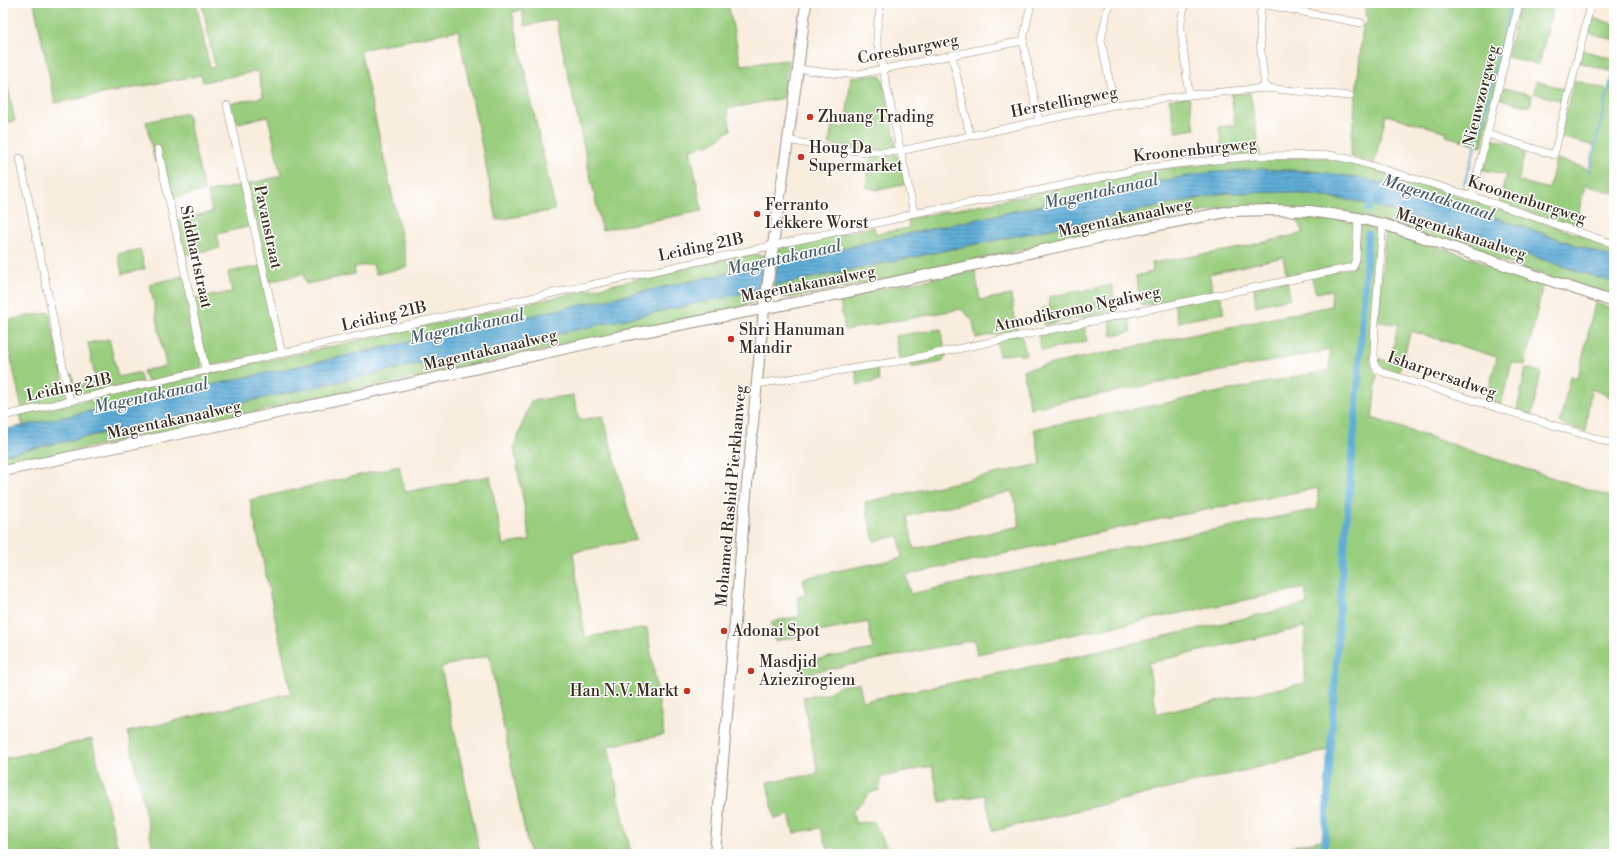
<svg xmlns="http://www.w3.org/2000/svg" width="1617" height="857" font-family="'Libre Bodoni',serif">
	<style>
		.green { fill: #9ace7f; stroke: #6a7c4e; fill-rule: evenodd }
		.water { fill: url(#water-rules); stroke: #4c6c7b }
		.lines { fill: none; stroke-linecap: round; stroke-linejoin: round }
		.stream { stroke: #5eadd8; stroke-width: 2 }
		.canal { stroke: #5eadd8; stroke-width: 7 }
		.street-casing { stroke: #9a8c7e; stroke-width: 8 }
		.secondary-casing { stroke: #9a8c7e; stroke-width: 12 }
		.street { stroke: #fff; stroke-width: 7 }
		.secondary { stroke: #fff; stroke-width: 10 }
		.poi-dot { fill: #c8321e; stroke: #fff; stroke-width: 1.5 }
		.labels { text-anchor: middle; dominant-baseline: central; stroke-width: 3; stroke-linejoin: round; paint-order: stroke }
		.street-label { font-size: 16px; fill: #3b2a1e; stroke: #fff }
		.poi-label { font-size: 16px; fill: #3b2a1e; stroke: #fff; text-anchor: start }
		.water-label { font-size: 17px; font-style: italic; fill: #495e68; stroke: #fff }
	</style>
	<defs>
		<pattern id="water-rules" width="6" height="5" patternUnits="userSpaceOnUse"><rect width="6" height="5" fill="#5eadd8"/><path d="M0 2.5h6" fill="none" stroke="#4f8daf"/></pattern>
	</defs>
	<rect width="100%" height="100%" fill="#fff"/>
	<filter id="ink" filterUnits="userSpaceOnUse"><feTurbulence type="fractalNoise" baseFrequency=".025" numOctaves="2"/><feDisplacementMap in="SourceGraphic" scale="8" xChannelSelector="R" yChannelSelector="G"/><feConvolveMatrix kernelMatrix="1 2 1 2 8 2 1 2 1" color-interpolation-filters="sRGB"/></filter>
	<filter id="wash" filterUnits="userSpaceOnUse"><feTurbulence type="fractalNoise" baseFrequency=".012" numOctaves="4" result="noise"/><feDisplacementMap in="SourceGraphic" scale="16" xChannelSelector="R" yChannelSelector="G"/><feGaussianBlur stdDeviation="0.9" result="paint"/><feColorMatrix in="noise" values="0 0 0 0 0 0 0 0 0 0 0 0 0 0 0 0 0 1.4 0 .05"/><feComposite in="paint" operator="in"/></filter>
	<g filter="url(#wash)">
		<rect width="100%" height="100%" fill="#f9edde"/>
		<g class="green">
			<polygon points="34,3 196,3 210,68 215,67 202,3 553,3 553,4 560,3 728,3 741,65 788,60 783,98 727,109 731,130 711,144 690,149 702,211 602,230 556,19 525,26 522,10 512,12 555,210 497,220 458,30 360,50 408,267 376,274 373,264 354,267 355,274 306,284 303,274 268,282 247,184 281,176 268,116 238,123 236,117 232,117 228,104 263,97 258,71 203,82 201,75 55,103"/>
			<polygon points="1364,3 1516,3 1482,146 1446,136 1447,132 1386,115 1374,164 1350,156 1363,25 1368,22"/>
			<polygon points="1520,3 1554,3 1539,65 1507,57"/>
			<polygon points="1590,17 1614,24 1614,40 1586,32"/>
			<polygon points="1582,50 1614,59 1614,193 1585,185 1575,228 1499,203 1506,175 1481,169 1487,141 1492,138 1526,148 1518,181 1549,189 1556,159 1589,169 1595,146 1560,137 1574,80 1608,90 1613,72 1579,62"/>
			<polygon points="3,64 15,121 3,123"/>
			<path d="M876,75L881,77L883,81L896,143C895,145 895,147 893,148C883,155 842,146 829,144L832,126L845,128L851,77Z"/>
			<polygon points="1536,81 1567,90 1564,102 1534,93"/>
			<polygon points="1500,87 1532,95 1530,107 1498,98"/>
			<polygon points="1250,93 1260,154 1223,157 1219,127 1235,125 1231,94"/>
			<polygon points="1189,97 1195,129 1176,132 1169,99"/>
			<polygon points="187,113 204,191 172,198 164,161 155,162 146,122"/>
			<polygon points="895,154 899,159 906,184 878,190 866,187 870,155"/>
			<path d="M1323,157L1344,160L1538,221L1614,246V258C1551,236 1489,214 1425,196C1390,186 1356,176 1320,172C1229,162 1139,185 1051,203C959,223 868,242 777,264L778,251L784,246L874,227L876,234L909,228L908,219L1160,169L1262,159Z"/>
			<polygon points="243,185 251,226 217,234 220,248 184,255 177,220 212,212 208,192"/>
			<polygon points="1286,192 1356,201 1407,215 1614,283 1614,298 1359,215 1223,208 791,298 775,296 773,286 1225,193"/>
			<polygon points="1295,215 1319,216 1354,222 1356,224 1354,259 1352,263 1287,276 1283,257 1209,274 1213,292 1141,306 1136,276 1153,272 1152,263 1230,250 1304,233"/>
			<path d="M1361,225L1366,226L1378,232L1379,239L1370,361L1372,369L1377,375L1372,418L1614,498V854H1259L1325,839L1330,750L993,831L985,795L940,802L932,766L882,777L879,790L870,793L852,812L855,823L874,822L889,852L881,854H838L836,847L828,849L820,828L794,833L789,815L775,819L767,782L818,774L803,697L826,694L840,686L859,683L863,701L1029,667L1307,604L1305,588L977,654L974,640L800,675L798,663L873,649L868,622L775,641L771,622L800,616L798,597L806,595L803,578L902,558L899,536L874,541L865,502L1041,464L1034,429L1330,370V350L1030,408L1023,370L1331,306L1332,290L1316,293L1311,275L1354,267ZM1318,488V509L1128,547L910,594L906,575L1170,517ZM1013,491L1020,526L914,549L907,516ZM1305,627V683L1157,714L1148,663Z"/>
			<path d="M1385,233C1439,245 1491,265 1543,283L1525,365L1512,362L1501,405L1486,400L1497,357L1411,331L1398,375C1388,371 1378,371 1377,358L1390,362L1398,324L1378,322Z"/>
			<polygon points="140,249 145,269 122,274 118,254"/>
			<polygon points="752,254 766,256 765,265 23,426 20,415"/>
			<polygon points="261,266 279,350 211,366 207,364 192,299 232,292 228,272"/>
			<polygon points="975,270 980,300 1011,295 1017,330 976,338 973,321 961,309 845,330 839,297"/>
			<polygon points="184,276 202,365 201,369 150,382 146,380 143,371 166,366 150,284"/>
			<polygon points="1287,280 1290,298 1256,306 1254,287"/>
			<polygon points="1112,285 1117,311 1044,325 1041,309 1050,307 1048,297"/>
			<polygon points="761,289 759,299 741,308 3,466 3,455"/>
			<polygon points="1220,294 1224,313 1178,322 1174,304"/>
			<polygon points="1595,303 1614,309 1614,398 1591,389 1585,432 1560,423 1570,376 1578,378"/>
			<polygon points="49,312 67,398 22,409 7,340 3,340 3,319 4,321"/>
			<polygon points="1128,314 1131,332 1112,336 1109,317"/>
			<polygon points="1084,322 1087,341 1042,351 1037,331"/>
			<polygon points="941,329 946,356 942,362 910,368 899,358 895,336"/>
			<polygon points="1021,334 1026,354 1020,356 1019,353 999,356 996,339"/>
			<path d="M109,339L118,377L136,373H139L142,382L77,396C69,393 69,382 68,375L72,374L75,386L96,382L88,343Z"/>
			<polygon points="876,364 879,381 858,385 855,368"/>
			<polygon points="1526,368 1541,372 1532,415 1517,410"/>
			<polygon points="573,395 579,420 603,416 636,540 573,552 585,637 647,628 664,735 608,746 631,854 530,854 525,832 489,655 441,667 480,854 154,854 128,732 291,693 250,500 399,466 405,492 490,476 503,545 530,540 514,447 531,401"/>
			<polygon points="92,739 119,854 3,854 3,759"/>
		</g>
		<g class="water">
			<polygon points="1262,169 1319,172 1366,179 1454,204 1614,258 1614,283 1407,215 1356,201 1286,192 1225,193 773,286 777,264 878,240 1155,182 1205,173"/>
			<polygon points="765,265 761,289 740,294 3,455 3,430"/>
		</g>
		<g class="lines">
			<g class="stream">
				<polyline points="1589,172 1614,68"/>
				<polyline points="1464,184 1480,131 1511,3"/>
			</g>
			<g class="canal">
				<polyline points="1369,209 1371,197"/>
				<polyline points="1324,854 1341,587 1356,413 1368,234"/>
			</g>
		</g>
	</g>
	<g filter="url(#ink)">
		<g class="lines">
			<defs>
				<g id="street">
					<polyline points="881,3 877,27 877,42 914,213"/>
					<polyline points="1031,3 1023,41 1039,121"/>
					<polyline points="1109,3 1101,40 1114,105"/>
					<polyline points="1185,3 1181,21 1181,29 1189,95"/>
					<path d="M1262,3C1257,32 1262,60 1265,88"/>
					<polyline points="1261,4 1361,23"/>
					<polyline points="952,55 970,135"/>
					<polyline points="798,69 839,74 858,74 1023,41"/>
					<polyline points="227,105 282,354"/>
					<polyline points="1487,134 1554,155 1591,3"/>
					<path d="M787,140C825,147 862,155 900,151L1114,105L1189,95L1265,88L1350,96"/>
					<polyline points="158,149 206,371"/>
					<polyline points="20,158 70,401"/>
					<polyline points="1472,196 1519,3"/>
					<polyline points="1383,224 1375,322 1374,356 1375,366 1382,372 1614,444"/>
					<polyline points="757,384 899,361 1353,267 1356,259 1358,218"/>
					<polyline points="3,416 424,321 895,219 914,213 1040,190 1141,169 1176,164 1256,156 1329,155 1349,159 1472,196 1614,244"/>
				</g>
				<g id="secondary">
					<polyline points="3,471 259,417 617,337 829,296 1085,241 1143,228 1231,211 1273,210 1310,211 1358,218 1383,224 1614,302"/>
					<polyline points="715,854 745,505 764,309 798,69 806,3"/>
				</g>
			</defs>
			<use href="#street" class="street-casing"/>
			<use href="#secondary" class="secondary-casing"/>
			<use href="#street" class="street"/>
			<use href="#secondary" class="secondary"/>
		</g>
	</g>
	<g class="poi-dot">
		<circle cx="810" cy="117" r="4"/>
		<circle cx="801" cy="157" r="4"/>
		<circle cx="757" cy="214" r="4"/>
		<circle cx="731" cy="339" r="4"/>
		<circle cx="724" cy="631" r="4"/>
		<circle cx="751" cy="671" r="4"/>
		<circle cx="687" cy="691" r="4"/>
	</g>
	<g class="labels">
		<g class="street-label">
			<text transform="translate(908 49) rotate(-11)">Coresburgweg</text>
			<text transform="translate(1481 96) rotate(-76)">Nieuwzorgweg</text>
			<text transform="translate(1064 102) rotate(-11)">Herstellingweg</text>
			<text transform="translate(1195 150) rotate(-6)">Kroonenburgweg</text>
			<text transform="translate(1527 200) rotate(18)">Kroonenburgweg</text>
			<text transform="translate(1125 218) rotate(-12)">Magentakanaalweg</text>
			<text transform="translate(268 227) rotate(78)">Pavanstraat</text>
			<text transform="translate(1461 234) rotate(18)">Magentakanaalweg</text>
			<text transform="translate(701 247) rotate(-12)">Leiding 21B</text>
			<text transform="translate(196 257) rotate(78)">Siddhartstraat</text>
			<text transform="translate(808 284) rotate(-11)">Magentakanaalweg</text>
			<text transform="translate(1077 309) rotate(-12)">Atmodikromo Ngaliweg</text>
			<text transform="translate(384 316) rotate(-13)">Leiding 21B</text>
			<text transform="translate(490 350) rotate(-13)">Magentakanaalweg</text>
			<text transform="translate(1442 375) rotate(19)">Isharpersadweg</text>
			<text transform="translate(69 387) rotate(-12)">Leiding 21B</text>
			<text transform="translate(174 420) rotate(-12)">Magentakanaalweg</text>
			<text transform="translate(731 496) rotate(-85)">Mohamed Rashid Pierkhanweg</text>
		</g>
		<g class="poi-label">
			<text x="818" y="117">Zhuang Trading</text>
			<text x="809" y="148">Houg Da<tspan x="809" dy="18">Supermarket</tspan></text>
			<text x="765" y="205">Ferranto<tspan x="765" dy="18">Lekkere Worst</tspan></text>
			<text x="739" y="330">Shri Hanuman<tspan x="739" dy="18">Mandir</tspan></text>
			<text x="732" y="631">Adonai Spot</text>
			<text x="759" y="662">Masdjid<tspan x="759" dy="18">Aziezirogiem</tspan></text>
			<text x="679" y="691" text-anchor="end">Han N.V. Markt</text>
		</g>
		<g class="water-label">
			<text transform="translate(1101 192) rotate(-12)">Magentakanaal</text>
			<text transform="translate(1438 198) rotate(18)">Magentakanaal</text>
			<text transform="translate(784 258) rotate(-12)">Magentakanaal</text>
			<text transform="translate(467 327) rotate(-12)">Magentakanaal</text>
			<text transform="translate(151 396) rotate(-12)">Magentakanaal</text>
		</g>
	</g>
	<rect width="1617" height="857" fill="none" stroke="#fff" stroke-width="16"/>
</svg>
